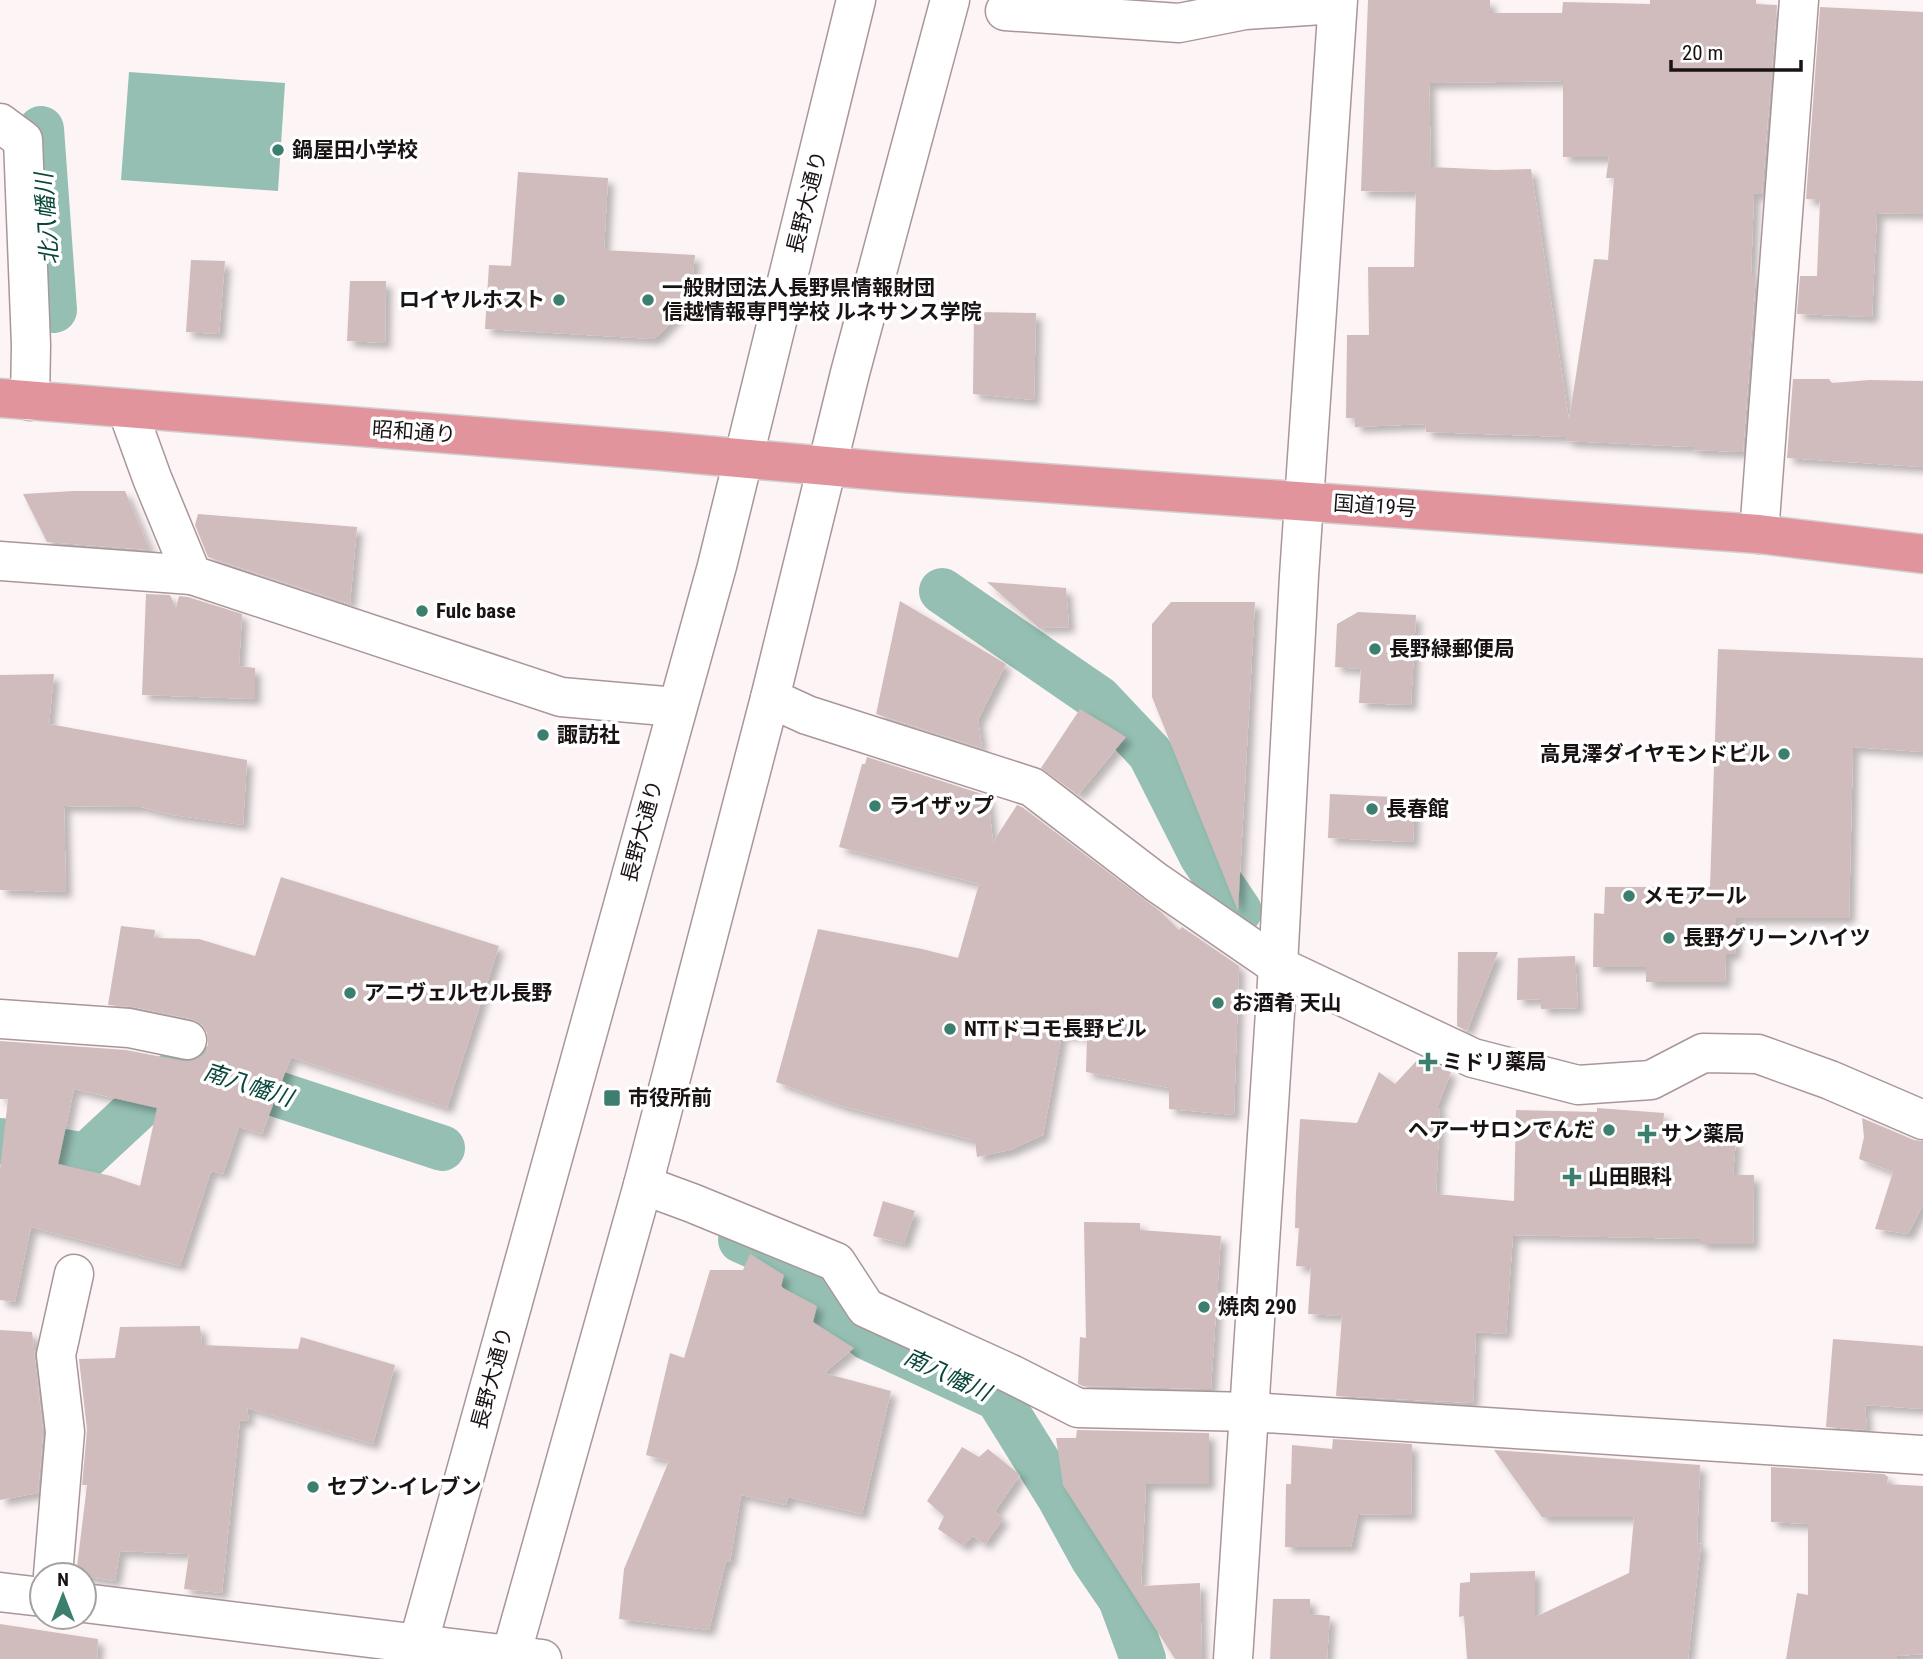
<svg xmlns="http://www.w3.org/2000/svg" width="1923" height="1659" font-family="'Roboto Condensed','Noto Sans JP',sans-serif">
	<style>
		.water { fill: #95bfb3 }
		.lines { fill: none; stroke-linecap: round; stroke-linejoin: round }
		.canal { stroke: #95bfb3; stroke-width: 46 }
		.building { fill: #d0bcbd; fill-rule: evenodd; filter: url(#shadow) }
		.minor-casing { stroke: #a99698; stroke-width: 41 }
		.highway-casing { stroke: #d1d0d0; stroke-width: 41 }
		.minor { stroke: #fff; stroke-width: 38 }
		.highway { stroke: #e2949c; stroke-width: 38 }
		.poi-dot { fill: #3d7f6f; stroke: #fff; stroke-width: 2.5 }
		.labels { text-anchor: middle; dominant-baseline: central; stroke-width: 7; stroke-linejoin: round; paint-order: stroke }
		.poi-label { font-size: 21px; font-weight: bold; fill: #1a1314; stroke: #fff; text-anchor: start }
		.street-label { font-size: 21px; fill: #1a1314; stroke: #fff }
		.water-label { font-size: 23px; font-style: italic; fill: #08463a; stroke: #fff }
	</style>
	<defs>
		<filter id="shadow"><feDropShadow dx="6" dy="6" stdDeviation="3.5" flood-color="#0004"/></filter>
	</defs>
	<rect width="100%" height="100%" fill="#fdf4f5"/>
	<polygon class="water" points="129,72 285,83 278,191 121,180"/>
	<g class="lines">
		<g class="canal">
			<polyline points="41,129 54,310"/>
			<polyline points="942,591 1099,699 1150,753 1202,856 1239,911"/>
			<polyline points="0,1141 86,1156 185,1064 442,1148"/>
			<polyline points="741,1240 791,1262 828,1305 869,1338 998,1398 1059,1496 1093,1558 1121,1599 1143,1659"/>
		</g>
	</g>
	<g class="building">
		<path d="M1368,0H1490V13H1562L1563,2L1650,4V0H1756V4L1777,5L1762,194H1754L1751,275H1756L1743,452L1693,450V447L1566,441L1567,437L1426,432L1425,424L1355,427V418H1346L1347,335H1369L1368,267H1414L1416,192L1361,191ZM1563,81V157H1609L1606,178H1614L1608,260L1594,259L1569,420L1531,169L1495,170L1431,167L1429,83Z"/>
		<polygon points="1820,7 1923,12 1923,214 1877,213 1872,317 1797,314 1800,276 1817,276 1820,200 1806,199"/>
		<polygon points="518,172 608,178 604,250 695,255 691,292 677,316 660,334 653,339 485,329 489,265 511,266"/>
		<polygon points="191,260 225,261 219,334 186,332"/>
		<polygon points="350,281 386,281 385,343 347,341"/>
		<polygon points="974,312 1036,313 1034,400 973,394"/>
		<polygon points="1793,379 1829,379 1832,383 1870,380 1923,381 1923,467 1787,458"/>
		<polygon points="74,491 125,491 150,550 47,542 23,494"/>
		<polygon points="198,514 357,527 350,604 208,557 195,525"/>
		<polygon points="987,582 1066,588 1069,627 1039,628"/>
		<polygon points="146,594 170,595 176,608 179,596 188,597 242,614 239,666 255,668 255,699 142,695"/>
		<polygon points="900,601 1006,664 978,720 982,748 876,714"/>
		<polygon points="1171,602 1255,602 1238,911 1152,697 1152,624"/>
		<polygon points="1358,612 1416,615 1411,705 1359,703 1361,669 1335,667 1337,624"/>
		<polygon points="1718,649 1923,658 1923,752 1853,747 1849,918 1736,918 1735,954 1726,954 1725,982 1646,982 1646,967 1593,967 1594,913 1604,914 1605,887 1710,887"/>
		<polygon points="54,674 49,724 247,760 243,825 173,815 141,807 64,806 66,892 0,890 0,675"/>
		<polygon points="1080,709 1126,737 1078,795 1041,768"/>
		<polygon points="867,757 988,796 993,842 1017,805 1022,807 1161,912 1179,930 1182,927 1239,966 1234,1115 1169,1109 1169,1088 1086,1072 1087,1036 1062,1034 1043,1135 1010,1150 977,1157 975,1141 842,1106 776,1082 818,929 922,949 958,958 979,884 839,847 862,764 865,764"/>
		<polygon points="1330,794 1415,798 1413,842 1328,838"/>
		<path d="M281,877L499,946L447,1108L291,1057L262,1134L239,1127L223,1174L211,1171L180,1266L31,1227L15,1302L0,1300V1169L8,1099H0V1041L126,1050L183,1061L194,1060L204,1054L208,1044L207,1033L201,1023L191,1019L133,1007L108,1005L121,926L155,930L154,938L199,939L255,956ZM74,1089L157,1108L140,1186L111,1176L58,1164Z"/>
		<polygon points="1458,952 1498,952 1467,1031 1457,1026"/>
		<polygon points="1575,956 1578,1008 1541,1009 1541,999 1517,1000 1518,958"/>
		<polygon points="1420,1057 1451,1072 1437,1108 1440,1108 1436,1194 1514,1201 1516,1110 1597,1112 1597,1108 1664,1113 1662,1138 1736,1139 1733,1175 1754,1175 1753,1244 1700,1244 1700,1239 1513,1235 1506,1334 1476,1332 1473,1403 1336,1396 1342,1316 1308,1314 1311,1267 1296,1266 1299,1228 1295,1228 1296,1193 1300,1119 1357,1123 1379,1072 1395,1084"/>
		<polygon points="1862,1118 1914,1140 1923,1141 1923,1205 1908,1234 1875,1229 1893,1172 1859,1159 1864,1137"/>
		<polygon points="883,1201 915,1211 904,1244 873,1236"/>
		<polygon points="1084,1222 1140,1223 1140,1230 1221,1236 1211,1389 1083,1386 1078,1384 1080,1337 1086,1338"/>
		<polygon points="750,1254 784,1275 781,1287 817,1306 813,1322 854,1348 824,1373 891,1391 862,1514 788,1497 786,1505 741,1495 730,1562 726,1561 709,1630 619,1619 624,1569 669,1461 646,1455 670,1353 684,1358 710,1270 743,1270"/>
		<polygon points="200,1326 202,1345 298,1349 301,1337 395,1365 373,1444 247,1408 249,1421 240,1420 222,1593 184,1589 189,1554 120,1551 115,1581 76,1575 87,1485 82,1485 87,1430 79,1359 115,1358 120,1327"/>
		<polygon points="0,1330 32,1332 43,1432 38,1493 0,1500"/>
		<polygon points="1833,1339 1923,1346 1923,1409 1865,1405 1867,1430 1826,1427"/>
		<polygon points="1077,1430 1209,1433 1209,1484 1146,1484 1141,1586 1200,1583 1202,1659 1175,1659 1063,1485 1056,1438 1076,1438"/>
		<polygon points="1333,1439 1412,1444 1411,1515 1358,1514 1351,1547 1285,1547 1286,1484 1291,1484 1292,1445 1332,1449"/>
		<polygon points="962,1447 979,1457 988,1449 1020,1475 995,1511 1003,1519 985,1544 973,1536 963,1546 938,1529 944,1516 927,1501"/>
		<polygon points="1494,1450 1700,1465 1697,1543 1701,1544 1688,1659 1467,1659 1464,1616 1459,1617 1460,1583 1470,1582 1470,1573 1535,1571 1535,1617 1629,1573 1634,1517 1542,1517"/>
		<polygon points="1771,1467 1884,1474 1888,1477 1887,1484 1923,1486 1923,1654 1897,1656 1897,1659 1786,1659 1797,1593 1808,1595 1808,1524 1771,1522"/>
		<polygon points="1273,1599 1310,1599 1310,1614 1330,1616 1327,1659 1270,1659"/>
		<polygon points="0,1624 98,1639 97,1659 0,1659"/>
	</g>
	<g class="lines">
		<defs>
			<g id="minor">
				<polyline points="1005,11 1179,23 1245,10 1337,4"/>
				<polyline points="0,123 23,140 31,345 30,401"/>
				<polyline points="127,409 152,478 192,575 561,697 676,707"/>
				<polyline points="1759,534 1799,0"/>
				<polyline points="0,561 192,575"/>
				<polyline points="770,698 807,715 1032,787 1156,882 1278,966 1473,1058 1578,1085 1651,1080 1703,1053 1758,1054 1830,1080 1923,1120"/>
				<polyline points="0,1019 129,1028 187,1040"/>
				<polyline points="643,1185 692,1203 836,1262 866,1308 1011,1374 1078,1408 1250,1412 1923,1455"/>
				<polyline points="53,1575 65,1432 56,1355 74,1274"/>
				<polyline points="0,1592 42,1597"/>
				<polyline points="84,1603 542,1659"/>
				<polyline points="414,1659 717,566 856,0"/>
				<polyline points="510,1659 643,1185 770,698 850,373 950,0"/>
				<polyline points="1233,1659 1278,966 1299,576 1338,0"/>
			</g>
			<polyline id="highway" points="0,398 661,451 904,473 1759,534 1923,554"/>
		</defs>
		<use href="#minor" class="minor-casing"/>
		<use href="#highway" class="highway-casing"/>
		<use href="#minor" class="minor"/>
		<use href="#highway" class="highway"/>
	</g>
	<g class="poi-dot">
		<circle cx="278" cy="150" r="7"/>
		<circle cx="559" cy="300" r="7"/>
		<circle cx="648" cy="300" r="7"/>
		<circle cx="422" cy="611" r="7"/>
		<circle cx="1375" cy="649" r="7"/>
		<circle cx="543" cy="735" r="7"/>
		<circle cx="1784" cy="754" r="7"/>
		<circle cx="875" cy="806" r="7"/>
		<circle cx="1372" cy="809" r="7"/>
		<circle cx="1629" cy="896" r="7"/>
		<circle cx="1669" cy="938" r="7"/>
		<circle cx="350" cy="993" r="7"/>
		<circle cx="1218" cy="1003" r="7"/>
		<circle cx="950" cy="1029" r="7"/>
		<path d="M1424.5 1051.5h7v7h7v7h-7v7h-7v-7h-7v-7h7z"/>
		<rect x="603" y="1089" width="18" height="18" rx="3.5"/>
		<circle cx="1609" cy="1130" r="7"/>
		<path d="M1643.5 1123.5h7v7h7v7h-7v7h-7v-7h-7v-7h7z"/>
		<path d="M1568.5 1166.5h7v7h7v7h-7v7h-7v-7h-7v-7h7z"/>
		<circle cx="1204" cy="1307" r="7"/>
		<circle cx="313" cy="1487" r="7"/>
	</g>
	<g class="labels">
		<g class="poi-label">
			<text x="292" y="150">鍋屋田小学校</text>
			<text x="662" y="288">一般財団法人長野県情報財団<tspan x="662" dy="24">信越情報専門学校 ルネサンス学院</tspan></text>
			<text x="545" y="300" text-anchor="end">ロイヤルホスト</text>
			<text x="436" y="611">Fulc base</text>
			<text x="1389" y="649">長野緑郵便局</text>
			<text x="557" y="735">諏訪社</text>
			<text x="1770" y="754" text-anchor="end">高見澤ダイヤモンドビル</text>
			<text x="889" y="806">ライザップ</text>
			<text x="1386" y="809">長春館</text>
			<text x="1643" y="896">メモアール</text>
			<text x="1683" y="938">長野グリーンハイツ</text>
			<text x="364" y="993">アニヴェルセル長野</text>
			<text x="1232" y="1003">お酒肴 天山</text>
			<text x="964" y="1029">NTTドコモ長野ビル</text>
			<text x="1442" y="1062">ミドリ薬局</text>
			<text x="628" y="1098">市役所前</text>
			<text x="1595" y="1130" text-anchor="end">ヘアーサロンでんだ</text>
			<text x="1661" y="1134">サン薬局</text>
			<text x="1588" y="1177">山田眼科</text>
			<text x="1218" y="1307">焼肉 290</text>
			<text x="327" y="1487">セブン-イレブン</text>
		</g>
		<g class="street-label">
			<text transform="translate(807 202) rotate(-76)">長野大通り</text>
			<text transform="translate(414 432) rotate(4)">昭和通り</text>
			<text transform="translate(1375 506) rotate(4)">国道19号</text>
			<text transform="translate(642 831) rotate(-75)">長野大通り</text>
			<text transform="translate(492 1378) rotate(-75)">長野大通り</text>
		</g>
		<g class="water-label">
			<text transform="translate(47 219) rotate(-94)">北八幡川</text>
			<text transform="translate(248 1085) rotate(18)">南八幡川</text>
			<text transform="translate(947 1375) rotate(25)">南八幡川</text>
		</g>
	</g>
	<g transform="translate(63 1596)"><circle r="33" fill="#ffffff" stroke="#a3a1a1" stroke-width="2"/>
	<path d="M0-5L12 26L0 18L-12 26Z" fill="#3d7f6f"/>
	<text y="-10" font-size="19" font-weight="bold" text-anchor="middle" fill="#1a1314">N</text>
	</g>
	<path d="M1671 60v10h130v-10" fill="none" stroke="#1a1314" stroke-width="3.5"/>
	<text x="1682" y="60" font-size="21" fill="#1a1314" stroke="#ffffff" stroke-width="5" paint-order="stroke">20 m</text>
</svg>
